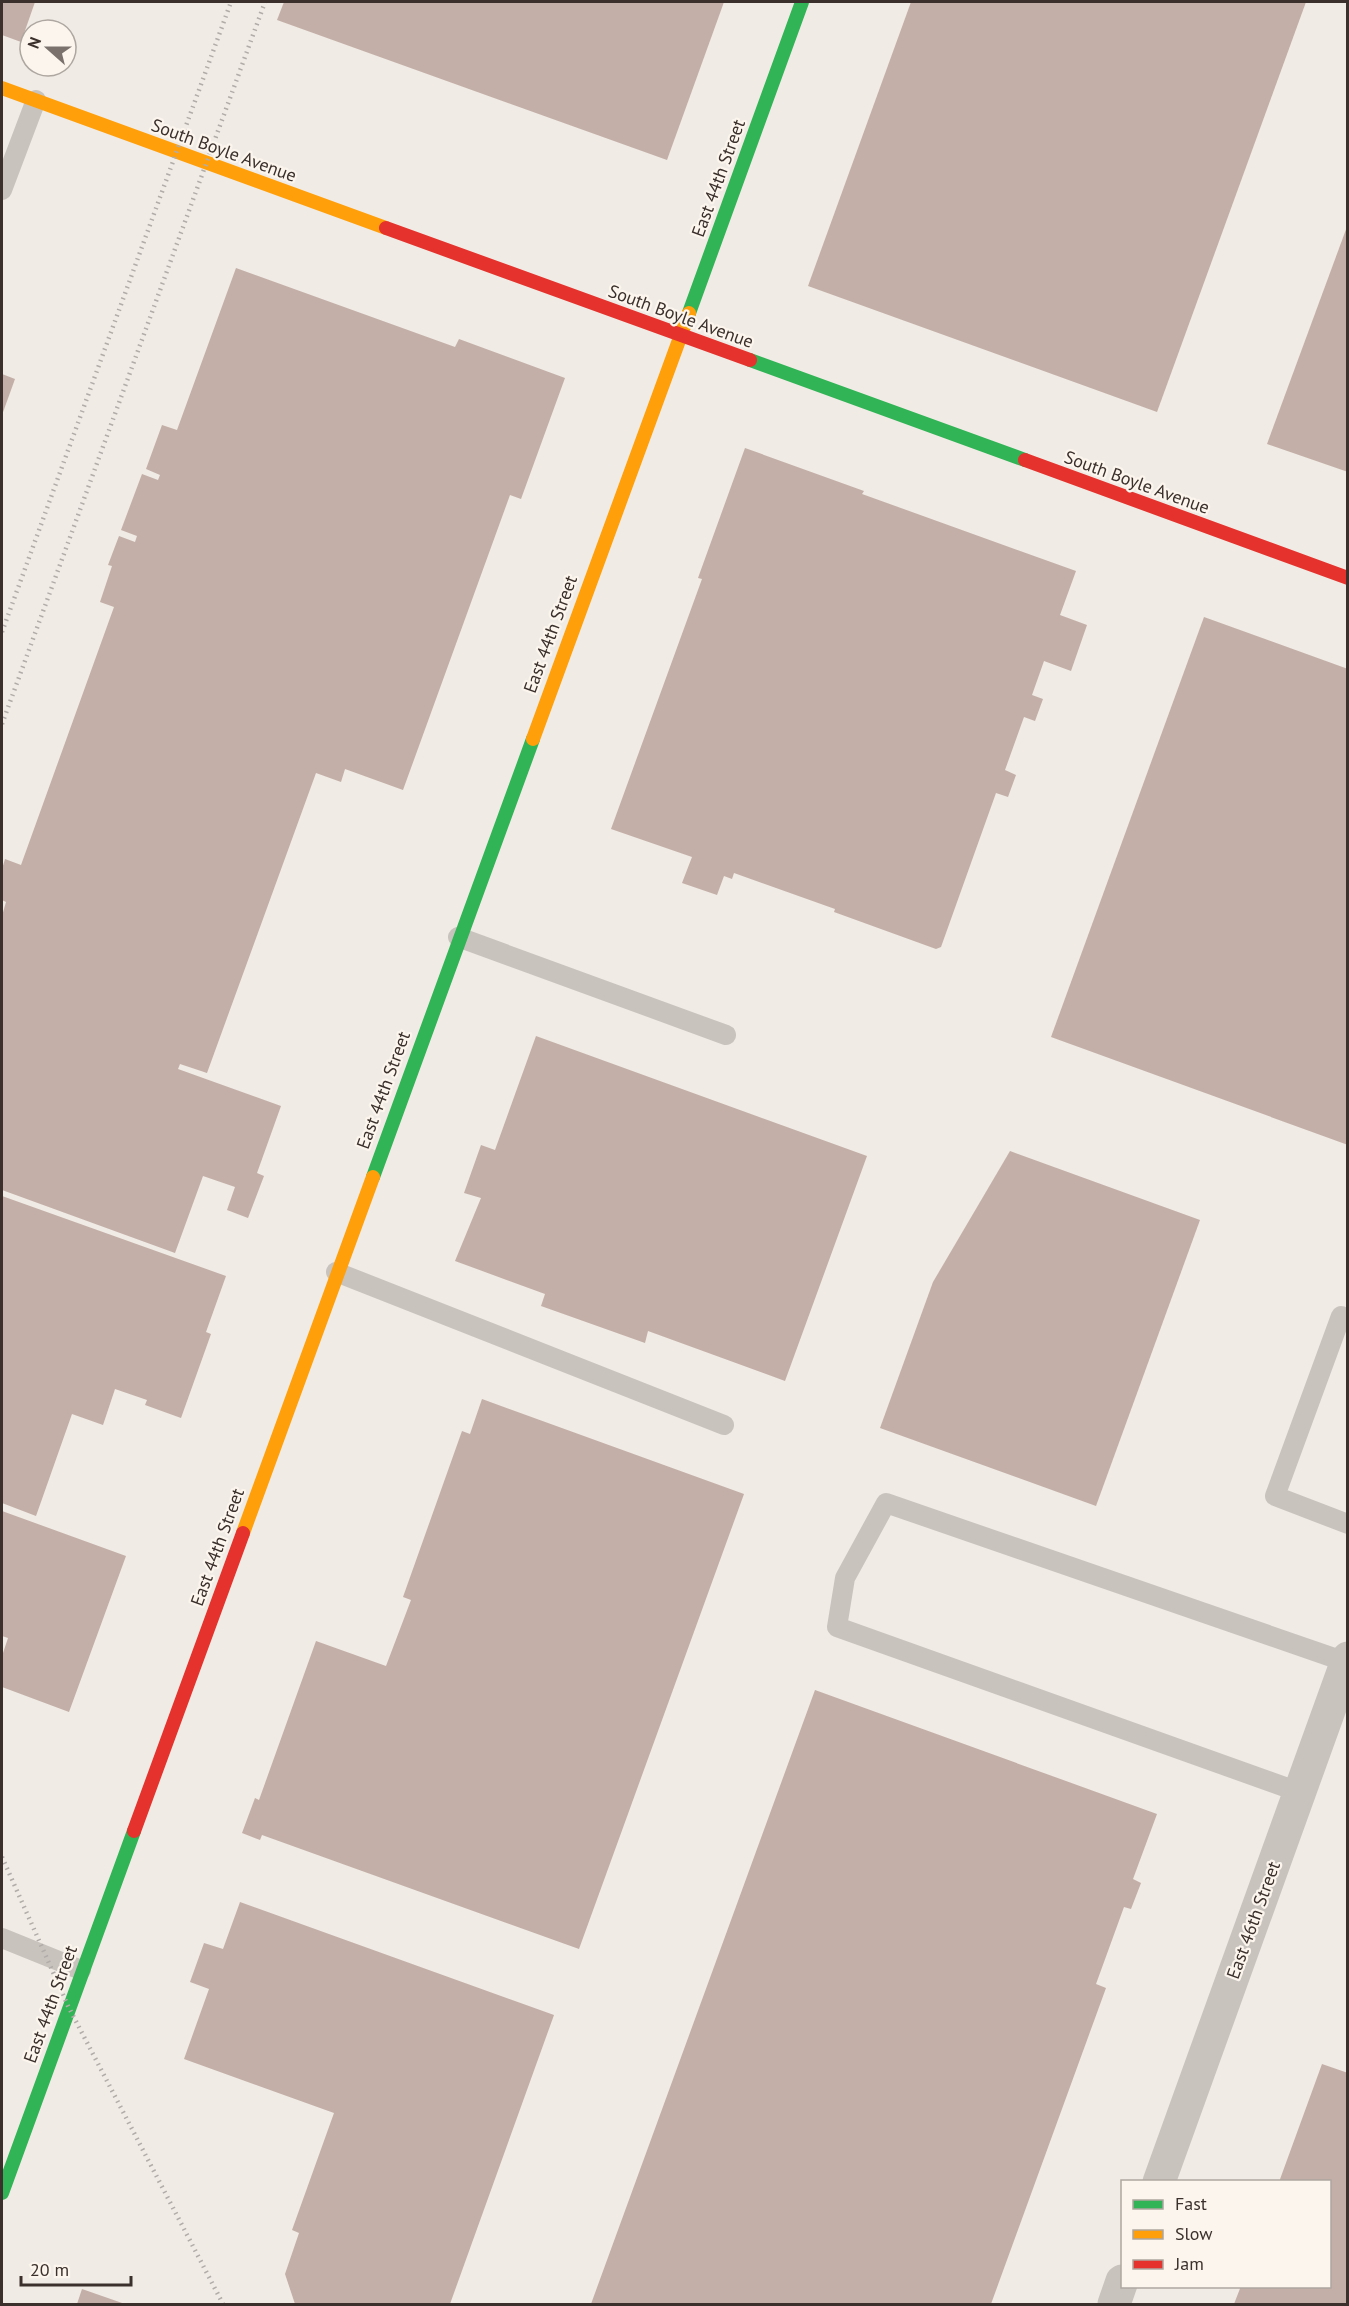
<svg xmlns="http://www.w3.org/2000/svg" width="1349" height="2306" font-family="'PT Sans',sans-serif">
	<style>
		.building { fill: #c3afa7 }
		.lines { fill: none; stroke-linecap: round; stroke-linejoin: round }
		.lane { stroke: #c9c3be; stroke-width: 20 }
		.street { stroke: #c9c3be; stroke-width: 33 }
		.fast { stroke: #30b455; stroke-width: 14 }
		.slow { stroke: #ff9f0a; stroke-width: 14 }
		.jam { stroke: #e5322d; stroke-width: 14 }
		.rail { stroke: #b1aca8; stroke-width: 4.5; stroke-dasharray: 1.5 4.5; stroke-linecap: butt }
		.labels { text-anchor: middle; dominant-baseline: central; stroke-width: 4.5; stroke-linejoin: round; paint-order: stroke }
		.street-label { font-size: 18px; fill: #3b302b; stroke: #fbf5ee }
	</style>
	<rect width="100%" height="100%" fill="#f0ebe5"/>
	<g class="building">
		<polygon points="2,2 35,2 21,42 2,35"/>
		<polygon points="284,2 724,2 667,160 277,20"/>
		<polygon points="911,2 1306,2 1157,412 808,286"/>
		<polygon points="1348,224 1348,472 1267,444"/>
		<polygon points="236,268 455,347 459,339 565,378 521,499 510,495 403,790 345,769 341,782 316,773 207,1073 180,1064 178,1069 281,1106 257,1173 264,1176 248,1218 227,1210 235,1187 203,1176 175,1253 2,1190 2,916 6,902 2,900 2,869 5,859 21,865 114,607 100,602 112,566 108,565 119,536 135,542 137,536 121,530 142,474 158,480 160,475 146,469 162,425 177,430"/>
		<polygon points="2,374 15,379 2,415"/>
		<polygon points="745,448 864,491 862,494 1076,571 1060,615 1087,625 1071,671 1044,661 1032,695 1043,699 1035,721 1024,717 1005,770 1016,775 1008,797 996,793 941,947 936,949 834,912 835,909 734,873 732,879 724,876 717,895 682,883 692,857 611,829 702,579 698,578"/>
		<polygon points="1204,617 1348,669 1348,1145 1051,1037"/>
		<polygon points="536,1036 867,1156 785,1381 648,1331 645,1343 541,1306 545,1294 455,1261 481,1198 464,1193 481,1145 495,1150"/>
		<polygon points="1010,1151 1200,1220 1096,1506 880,1428 933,1282"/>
		<polygon points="2,1196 226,1276 206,1332 211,1334 181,1418 145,1405 147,1400 115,1389 103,1425 72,1414 36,1516 2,1503"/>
		<polygon points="482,1399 744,1494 579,1949 262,1835 260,1840 242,1833 255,1798 259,1800 316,1641 386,1666 411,1600 403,1597 462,1431 470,1434"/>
		<polygon points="2,1511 126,1556 69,1712 2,1687 2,1656 8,1638 2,1636"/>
		<polygon points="815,1690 1157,1814 1133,1879 1141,1883 1131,1909 1124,1907 1096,1984 1106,1988 991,2304 591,2304"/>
		<polygon points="240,1902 554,2015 450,2304 295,2304 285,2274 299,2233 292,2230 334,2113 184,2059 209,1989 190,1982 204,1943 223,1949"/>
		<polygon points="1322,2064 1348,2073 1348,2304 1234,2304 1241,2286 1330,2286 1330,2182 1279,2182"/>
		<polygon points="82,2289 125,2304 77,2304"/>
	</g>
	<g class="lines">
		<g class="lane">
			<polyline points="2,190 36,100"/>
			<polyline points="458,937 726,1035"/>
			<polyline points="336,1272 724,1425"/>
			<polyline points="1341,1316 1275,1496 1348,1524"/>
			<polyline points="1299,1792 837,1627 845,1578 886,1503 1346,1662"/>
			<polyline points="2,1938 81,1970"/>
		</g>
		<g class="street">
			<polyline points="1159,2182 1348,1658"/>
			<polyline points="1114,2304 1122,2281"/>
		</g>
		<g class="fast">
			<polyline points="689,313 802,2"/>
			<polyline points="750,360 1025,460"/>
			<polyline points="373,1177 533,739"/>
			<polyline points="2,2193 134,1831"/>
		</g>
		<g class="slow">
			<polyline points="2,88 386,228"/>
			<polyline points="533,739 689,313"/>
			<polyline points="243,1533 373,1177"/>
		</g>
		<g class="jam">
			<polyline points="386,228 750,360"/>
			<polyline points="1025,460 1348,578"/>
			<polyline points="134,1831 243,1533"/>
		</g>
		<g class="rail">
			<polyline points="2,632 231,2"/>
			<polyline points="2,724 265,2"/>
			<polyline points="2,1857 68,2006 223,2304"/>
		</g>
	</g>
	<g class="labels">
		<g class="street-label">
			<text transform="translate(224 150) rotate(20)">South Boyle Avenue</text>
			<text transform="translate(718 178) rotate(-70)">East 44th Street</text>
			<text transform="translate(681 316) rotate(20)">South Boyle Avenue</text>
			<text transform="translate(1137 482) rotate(20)">South Boyle Avenue</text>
			<text transform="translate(550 634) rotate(-70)">East 44th Street</text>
			<text transform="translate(383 1090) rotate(-70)">East 44th Street</text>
			<text transform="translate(217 1547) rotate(-70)">East 44th Street</text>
			<text transform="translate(1253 1920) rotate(-70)">East 46th Street</text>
			<text transform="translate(50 2004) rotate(-70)">East 44th Street</text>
		</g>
	</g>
	<rect width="1349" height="2306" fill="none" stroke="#3b302b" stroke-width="6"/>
	<rect x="1121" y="2180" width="210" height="108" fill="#fbf5ee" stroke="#aea6a0" stroke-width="1.5"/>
	<rect x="1133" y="2200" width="30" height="9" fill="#30b455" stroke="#aea6a0" stroke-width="1.5"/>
	<text x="1175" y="2210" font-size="18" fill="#3b302b">Fast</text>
	<rect x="1133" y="2230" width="30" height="9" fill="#ff9f0a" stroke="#aea6a0" stroke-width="1.5"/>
	<text x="1175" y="2240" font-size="18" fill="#3b302b">Slow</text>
	<rect x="1133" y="2260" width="30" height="9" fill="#e5322d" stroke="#aea6a0" stroke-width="1.5"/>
	<text x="1175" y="2270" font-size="18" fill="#3b302b">Jam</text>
	<g transform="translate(48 48) rotate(291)"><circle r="28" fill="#fbf5ee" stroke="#aea6a0" stroke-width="1.5"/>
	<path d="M0-4.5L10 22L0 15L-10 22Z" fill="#7a716c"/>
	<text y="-9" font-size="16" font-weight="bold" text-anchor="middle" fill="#3b302b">N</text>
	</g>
	<path d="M21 2276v9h110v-9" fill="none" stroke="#3b302b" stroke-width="3"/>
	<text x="30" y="2276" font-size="18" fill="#3b302b" stroke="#fbf5ee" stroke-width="4.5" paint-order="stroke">20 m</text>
</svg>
